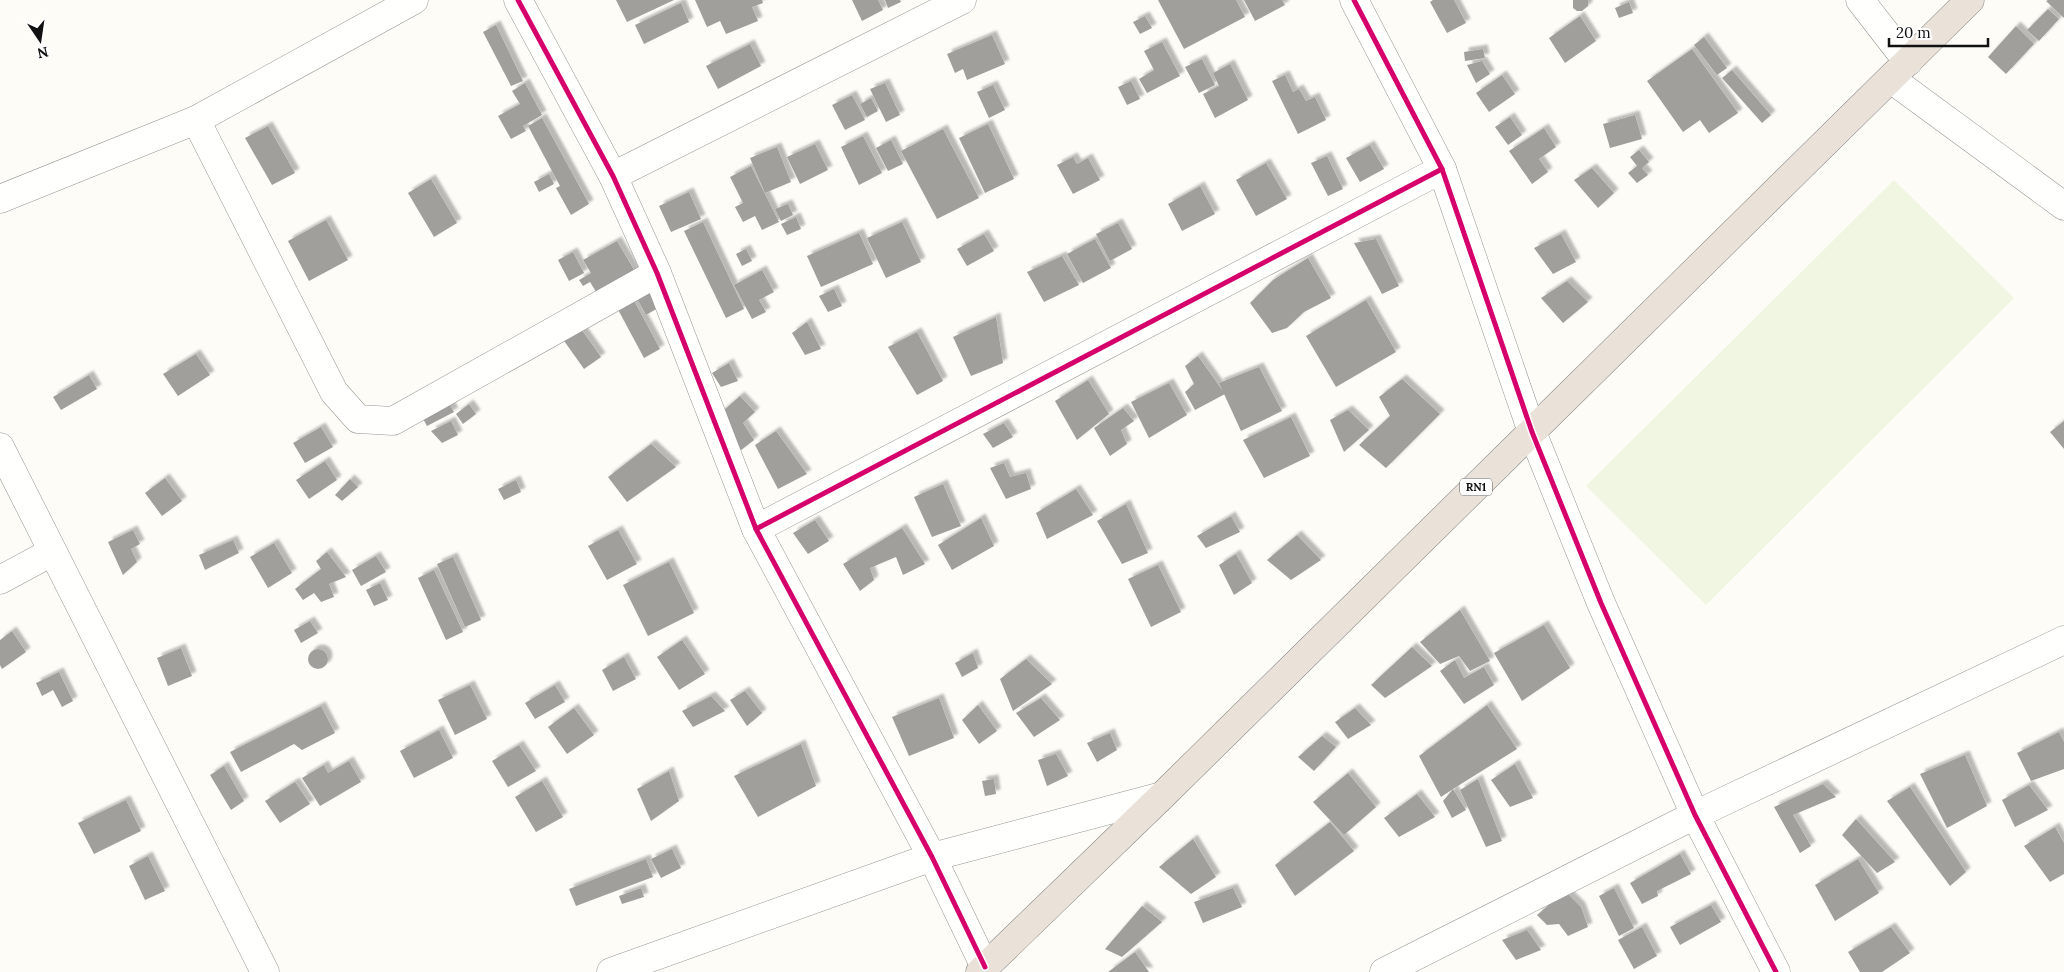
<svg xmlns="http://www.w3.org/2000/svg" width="2064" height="972" font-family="Lora,serif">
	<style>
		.pitch { fill: #f0f6e1 }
		.building { fill: #a19f9c; filter: url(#shadow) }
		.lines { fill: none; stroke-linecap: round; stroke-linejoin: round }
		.minor-casing { stroke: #979795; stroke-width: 29 }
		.highway-casing { stroke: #858482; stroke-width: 29 }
		.minor { stroke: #fffffe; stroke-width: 28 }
		.highway { stroke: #eae1d8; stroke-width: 28 }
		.cycleway-casing { stroke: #fff; stroke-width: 8 }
		.cycleway { stroke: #d6006c; stroke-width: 5 }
		.labels { text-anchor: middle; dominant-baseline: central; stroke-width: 5; stroke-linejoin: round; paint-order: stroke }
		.shield { fill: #fff; stroke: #585858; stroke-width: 1 }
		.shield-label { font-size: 11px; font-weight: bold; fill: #111 }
	</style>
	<defs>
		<filter id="shadow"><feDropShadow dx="4.5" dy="-4.5" stdDeviation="1" flood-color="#0004"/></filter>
	</defs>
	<rect width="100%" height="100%" fill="#fdfcf7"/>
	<polygon class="pitch" points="1894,180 2014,298 1706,605 1586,486"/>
	<g class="building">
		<polygon points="616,0 674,0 627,22"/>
		<polygon points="695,0 762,0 763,3 752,7 758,21 726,34 720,21 707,27"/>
		<polygon points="852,0 878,0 883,10 862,21"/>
		<polygon points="885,0 900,0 901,2 888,8"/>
		<polygon points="1158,0 1236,0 1245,17 1184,49"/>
		<polygon points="1244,0 1282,0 1285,5 1255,21"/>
		<polygon points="1433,0 1454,0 1466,23 1447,33 1430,2"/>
		<polygon points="1573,0 1588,0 1588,6 1582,11 1577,11 1573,8"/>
		<polygon points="2048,0 2064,0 2064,18 2046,1"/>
		<polygon points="1629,2 1633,13 1619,18 1615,8"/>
		<polygon points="681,3 689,22 644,44 635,25"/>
		<polygon points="2048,9 2059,19 2039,41 2027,30"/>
		<polygon points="1145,16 1152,28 1140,34 1133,22"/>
		<polygon points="1580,16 1596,41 1565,63 1549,38"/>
		<polygon points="496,25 523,81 511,86 483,32"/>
		<polygon points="2016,26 2034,44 2006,74 1988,57"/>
		<polygon points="992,35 1005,64 967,80 963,69 955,73 947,54"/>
		<polygon points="1704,37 1727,68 1717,75 1694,45"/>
		<polygon points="1162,42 1180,76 1147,93 1139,79 1154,70 1144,51"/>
		<polygon points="750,44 761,66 718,89 706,66"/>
		<polygon points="1483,49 1485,58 1465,61 1464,52"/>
		<polygon points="1692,49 1738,113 1709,133 1700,120 1683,132 1647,81"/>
		<polygon points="1202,59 1215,85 1199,93 1185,67"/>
		<polygon points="1482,61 1490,74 1476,83 1467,65"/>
		<polygon points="1230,64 1248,100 1215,118 1203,94 1219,86 1213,73"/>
		<polygon points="1732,70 1771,115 1762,123 1722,78"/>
		<polygon points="1285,75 1293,92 1299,89 1306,101 1315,97 1326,120 1298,134 1272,81"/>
		<polygon points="1502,75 1515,94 1489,112 1476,93"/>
		<polygon points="1131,81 1140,99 1127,105 1118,87"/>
		<polygon points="525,83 542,115 523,126 526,131 511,139 498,116 520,104 512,91"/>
		<polygon points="885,83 900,115 886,122 870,89"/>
		<polygon points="993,85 1005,110 989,118 977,92"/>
		<polygon points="852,95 865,120 845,130 832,105"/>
		<polygon points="871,98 878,111 867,117 860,104"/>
		<polygon points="1635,115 1642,139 1610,148 1603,124"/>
		<polygon points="1510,117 1522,135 1508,145 1495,127"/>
		<polygon points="542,118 589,204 571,215 556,188 560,186 528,126"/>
		<polygon points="988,124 1014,179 985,193 959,138"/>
		<polygon points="268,126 295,173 272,185 245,138"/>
		<polygon points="1544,128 1556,147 1539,159 1548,172 1532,184 1509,151"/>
		<polygon points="943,129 979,198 937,219 901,151"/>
		<polygon points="863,136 882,173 859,185 841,147"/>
		<polygon points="891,140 903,164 888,171 876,148"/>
		<polygon points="815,144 828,170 800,184 787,157"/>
		<polygon points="1370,145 1384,169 1360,182 1346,158"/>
		<polygon points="777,147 791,182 765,193 750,158"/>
		<polygon points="1639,150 1649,162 1642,168 1648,175 1637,183 1628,173 1637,166 1630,157"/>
		<polygon points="1327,156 1343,189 1328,196 1311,163"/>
		<polygon points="1073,157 1077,164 1088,158 1100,180 1073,194 1057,165"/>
		<polygon points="1266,163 1287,199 1256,216 1236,180"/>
		<polygon points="751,166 779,222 762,230 755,216 743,222 735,207 743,203 730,177"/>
		<polygon points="1592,168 1614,193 1598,208 1574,180"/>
		<polygon points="549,174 554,184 539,192 534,182"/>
		<polygon points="431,179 457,223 434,237 408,193"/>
		<polygon points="1200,186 1215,214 1182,231 1168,204"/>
		<polygon points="689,192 701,219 671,232 659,206"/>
		<polygon points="788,204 793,215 781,221 775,209"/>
		<polygon points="796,217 801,229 787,235 781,224"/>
		<polygon points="326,220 348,260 309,281 288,241"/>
		<polygon points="703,222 744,309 726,318 684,231"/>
		<polygon points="902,222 921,262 886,278 867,238"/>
		<polygon points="1118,223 1132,249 1110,261 1096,234"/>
		<polygon points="859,233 873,264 821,287 807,256"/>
		<polygon points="984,234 994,251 967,266 957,249"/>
		<polygon points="1561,234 1576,262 1553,274 1534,248"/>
		<polygon points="1095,239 1111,268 1083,283 1067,254"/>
		<polygon points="1376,239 1399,286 1382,294 1354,243"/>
		<polygon points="617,241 636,273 598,295 590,282 583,286 579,280 591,273 583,260"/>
		<polygon points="746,249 752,261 742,266 736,254"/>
		<polygon points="573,252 584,273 569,281 558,260"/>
		<polygon points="1062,256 1079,285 1044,302 1027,272"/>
		<polygon points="1308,258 1331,298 1304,312 1287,328 1272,333 1250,303 1273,280"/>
		<polygon points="762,270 774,292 759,300 766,312 752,319 734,285"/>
		<polygon points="1567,281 1588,302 1563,323 1541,298"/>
		<polygon points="646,287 658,308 646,315 634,293"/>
		<polygon points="834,289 842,306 828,312 819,296"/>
		<polygon points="631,295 660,349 644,358 615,304"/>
		<polygon points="1366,300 1396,352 1336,387 1306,336"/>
		<polygon points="996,317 1003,363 971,376 953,337"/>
		<polygon points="807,322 821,349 805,355 792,333"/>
		<polygon points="579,326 601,357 584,369 562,338"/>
		<polygon points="917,332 943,381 917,395 888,347"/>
		<polygon points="196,354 210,375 178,396 163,374"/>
		<polygon points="1198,356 1225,394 1195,410 1185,392 1194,384 1185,366"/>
		<polygon points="729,363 738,381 721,387 712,373"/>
		<polygon points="1259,367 1282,411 1241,431 1219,383"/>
		<polygon points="89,375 97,389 61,410 53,397"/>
		<polygon points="1402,379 1440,414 1386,468 1359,445 1390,416 1379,397"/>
		<polygon points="1088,380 1109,414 1077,440 1055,401"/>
		<polygon points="1169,383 1187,415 1149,438 1131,402"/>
		<polygon points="740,396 755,412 743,423 754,440 740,451 717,416"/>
		<polygon points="447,400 454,412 427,426 421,415"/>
		<polygon points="469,404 476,414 463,424 456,414"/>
		<polygon points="1123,408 1134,421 1121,430 1127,444 1110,456 1094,428"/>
		<polygon points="1348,410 1369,430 1344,452 1330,420"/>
		<polygon points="1291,417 1310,456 1264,478 1243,440"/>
		<polygon points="451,421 458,435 442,443 431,431"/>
		<polygon points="2064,421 2064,449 2050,432"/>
		<polygon points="1004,423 1013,437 993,448 983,434"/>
		<polygon points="321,427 333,447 305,463 293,443"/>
		<polygon points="776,431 807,474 778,489 755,445"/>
		<polygon points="651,444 676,467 627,502 608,477"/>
		<polygon points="325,461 337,480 309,499 296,480"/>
		<polygon points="1004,463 1010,477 1026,473 1031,489 1006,499 990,468"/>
		<polygon points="165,478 182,501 162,516 145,493"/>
		<polygon points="350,479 358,487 342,501 335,495"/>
		<polygon points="516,480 521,492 504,500 498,489"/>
		<polygon points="943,484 961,526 932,537 914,497"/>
		<polygon points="1076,489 1093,515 1047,539 1036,513"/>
		<polygon points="1126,504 1148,553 1122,564 1097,521"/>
		<polygon points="1231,516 1240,532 1206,548 1197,536"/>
		<polygon points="981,518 994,546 952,570 938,545"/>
		<polygon points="815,520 829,541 808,554 793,533"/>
		<polygon points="902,528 925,564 903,575 896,557 870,568 874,580 860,591 843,564"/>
		<polygon points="133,530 140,544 131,549 137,562 123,575 108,542"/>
		<polygon points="618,530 637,564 607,580 588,546"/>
		<polygon points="1297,535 1321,560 1291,580 1267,560"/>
		<polygon points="233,540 239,553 205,570 199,555"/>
		<polygon points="274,543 292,573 268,588 250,557"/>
		<polygon points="327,552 346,577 329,584 334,597 321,602 314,593 303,600 295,589 321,569 316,561"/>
		<polygon points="1236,554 1252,583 1234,595 1219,565"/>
		<polygon points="376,556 386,572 361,586 352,570"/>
		<polygon points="453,557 481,620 465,627 437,564"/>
		<polygon points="669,562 694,613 648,636 623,585"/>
		<polygon points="1158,565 1181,612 1151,627 1128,579"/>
		<polygon points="434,570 463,632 446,640 418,578"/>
		<polygon points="380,583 388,600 374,606 366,590"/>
		<polygon points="1460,610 1490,661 1470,671 1459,656 1440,664 1420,642"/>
		<polygon points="310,621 318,633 301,643 294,630"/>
		<polygon points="1544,625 1570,668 1522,701 1494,653"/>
		<polygon points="12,631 26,652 2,669 0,665 0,640"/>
		<polygon points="682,640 705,674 679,690 657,657"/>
		<polygon points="1412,647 1432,666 1385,698 1371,685"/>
		<polygon points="181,648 192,676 168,686 157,658"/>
		<circle cx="318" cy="659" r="10"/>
		<polygon points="973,653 978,668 962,677 955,663"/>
		<polygon points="624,657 636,679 613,691 602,670"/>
		<polygon points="1026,659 1052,684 1013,711 1000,679"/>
		<polygon points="1455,660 1464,678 1484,667 1494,685 1464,704 1440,671"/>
		<polygon points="59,672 73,701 62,707 53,690 42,696 36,683"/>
		<polygon points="470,685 487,719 455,735 438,700"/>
		<polygon points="555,685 565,702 535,719 525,703"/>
		<polygon points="745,691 762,713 747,726 730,700"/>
		<polygon points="711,696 725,711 693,727 682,711"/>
		<polygon points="939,698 954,738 909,756 892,717"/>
		<polygon points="1041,698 1060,720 1034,737 1016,713"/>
		<polygon points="978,705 997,731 979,744 962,720"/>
		<polygon points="1487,705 1517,749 1453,789 1466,810 1452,818 1443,801 1453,789 1441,797 1419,756"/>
		<polygon points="321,706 335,733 302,750 294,744 241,772 230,752"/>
		<polygon points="574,708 594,735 567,754 548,727"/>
		<polygon points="1355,708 1371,725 1348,739 1335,722"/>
		<polygon points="439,730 453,758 414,778 400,751"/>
		<polygon points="2059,732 2064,742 2064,769 2031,781 2017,753"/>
		<polygon points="1110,733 1117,750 1097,762 1087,743"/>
		<polygon points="1322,736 1336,747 1314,771 1298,757"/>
		<polygon points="801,744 816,786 758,817 734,776"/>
		<polygon points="519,745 536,771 508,787 492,761"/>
		<polygon points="1056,754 1068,776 1047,786 1038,760"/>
		<polygon points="1965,755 1987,806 1947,828 1920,774"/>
		<polygon points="349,761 361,782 320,806 302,778 324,765 328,773"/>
		<polygon points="1515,764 1533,798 1510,807 1491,780"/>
		<polygon points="224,766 244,801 231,810 210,775"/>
		<polygon points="669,771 679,801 651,821 637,789"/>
		<polygon points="1348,773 1376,807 1344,835 1313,802"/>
		<polygon points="994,779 996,794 985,796 982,781"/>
		<polygon points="1478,779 1502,841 1486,847 1460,790"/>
		<polygon points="542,781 563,817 536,832 515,797"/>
		<polygon points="295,782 310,804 280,823 265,801"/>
		<polygon points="1823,784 1836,797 1793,815 1811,846 1800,853 1774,807"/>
		<polygon points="2029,785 2048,810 2015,827 2002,800"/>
		<polygon points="1910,787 1966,872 1950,886 1887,801"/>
		<polygon points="1417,794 1435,817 1399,837 1384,818"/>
		<polygon points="126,800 141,831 94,854 78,823"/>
		<polygon points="1856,819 1895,862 1877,873 1842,835"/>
		<polygon points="1330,822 1354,851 1295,896 1275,865"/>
		<polygon points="2055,827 2064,843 2064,874 2050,882 2024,846"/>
		<polygon points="1193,839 1216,877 1191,894 1159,867"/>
		<polygon points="672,849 681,868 661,878 651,859"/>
		<polygon points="1680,854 1691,874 1657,891 1658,896 1642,904 1630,883"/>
		<polygon points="148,856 165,891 145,900 129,866"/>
		<polygon points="646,859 653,877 576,906 569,889"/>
		<polygon points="1858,859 1879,893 1835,921 1815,885"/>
		<polygon points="641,888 644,897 622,904 619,896"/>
		<polygon points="1233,888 1242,907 1203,923 1194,902"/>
		<polygon points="1614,888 1634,928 1619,936 1599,896"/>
		<polygon points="1565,891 1581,907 1588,927 1568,936 1559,924 1547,925 1537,915"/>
		<polygon points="1711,905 1721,922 1680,945 1670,927"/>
		<polygon points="1142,906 1162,922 1122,957 1105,949"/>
		<polygon points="1642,927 1657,956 1634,969 1618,940"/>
		<polygon points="1891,927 1910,953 1882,972 1860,972 1848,952"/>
		<polygon points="1527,930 1541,950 1516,960 1502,940"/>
		<polygon points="1135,952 1149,972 1108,972"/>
	</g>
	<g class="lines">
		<defs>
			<g id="minor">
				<polyline points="518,0 613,176 657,273 756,529 932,857 985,967"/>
				<polyline points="1354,0 1442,169 1532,432 1601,603 1695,815 1776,972"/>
				<polyline points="1860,0 1908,62"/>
				<polyline points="1891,79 2064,206"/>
				<polyline points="196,120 334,392 358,419 393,421 657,273"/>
				<polyline points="613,176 962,0"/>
				<polyline points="0,199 196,120 414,0"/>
				<polyline points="0,447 265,972"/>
				<polyline points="756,529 1442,169"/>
				<polyline points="0,580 52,552"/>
				<polyline points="611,972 932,857 1162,796"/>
				<polyline points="1384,972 1695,815 2064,640"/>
			</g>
			<polyline id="highway" points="980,972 1162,796 1970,0"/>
		</defs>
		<use href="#minor" class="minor-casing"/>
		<use href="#highway" class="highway-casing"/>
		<use href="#minor" class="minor"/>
		<use href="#highway" class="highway"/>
		<defs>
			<g id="cycleway">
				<polyline points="518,0 613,176 657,273 756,529 932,857 985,967"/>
				<polyline points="1354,0 1442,169 1532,432 1601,603 1695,815 1776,972"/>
				<polyline points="756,529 1442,169"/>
			</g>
		</defs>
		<use href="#cycleway" class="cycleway-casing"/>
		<use href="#cycleway" class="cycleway"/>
	</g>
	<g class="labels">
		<rect class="shield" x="1460" y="478.5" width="32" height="17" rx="4"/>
		<g class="shield-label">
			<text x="1476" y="487">RN1</text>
		</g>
	</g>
	<g transform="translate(40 40) rotate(167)" stroke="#ffffff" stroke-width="4" paint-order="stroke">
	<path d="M0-4L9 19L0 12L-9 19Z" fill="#111111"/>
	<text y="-8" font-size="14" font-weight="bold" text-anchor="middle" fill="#111111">N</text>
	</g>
	<path d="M1889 38v8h99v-8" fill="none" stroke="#111111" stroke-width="2.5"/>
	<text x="1896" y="38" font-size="15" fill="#111111" stroke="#ffffff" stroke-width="4" paint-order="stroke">20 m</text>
</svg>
